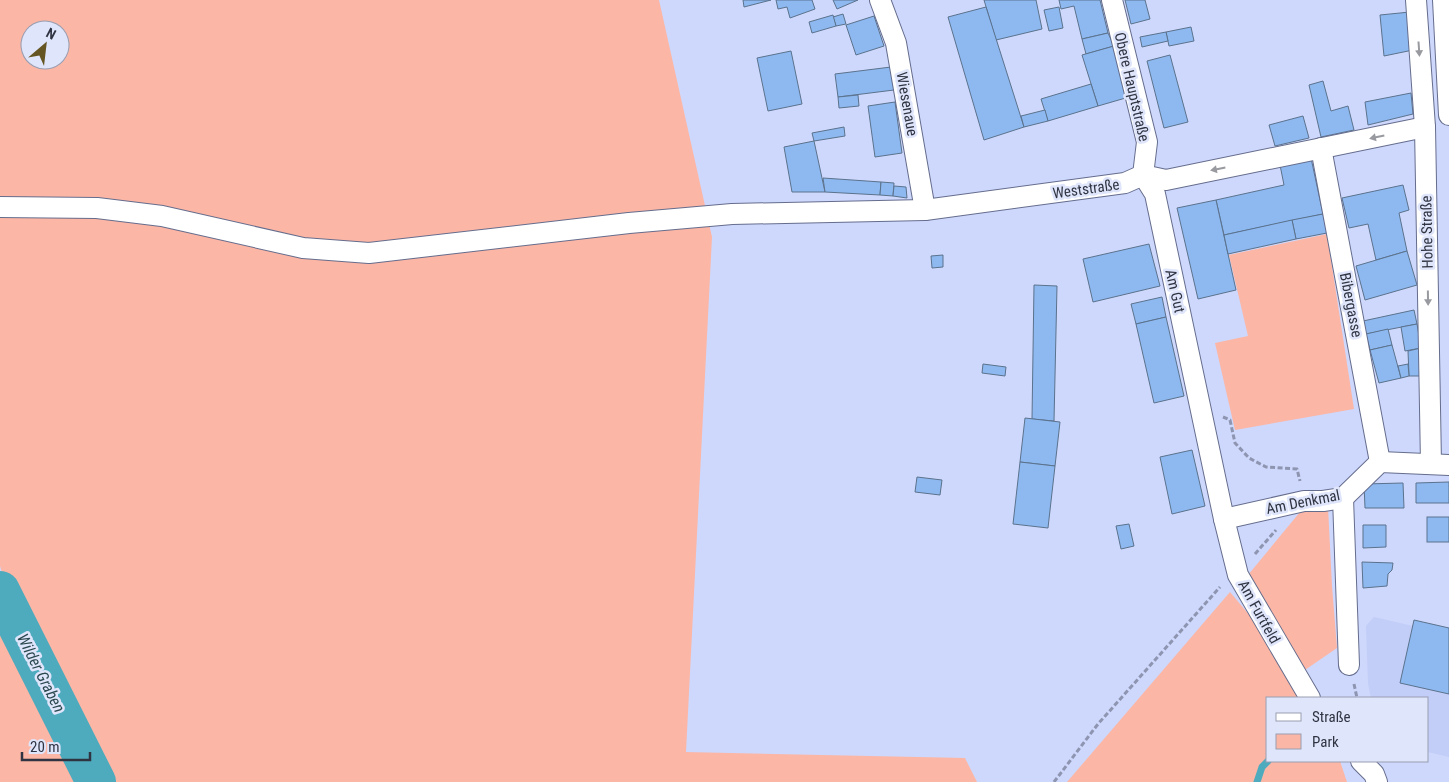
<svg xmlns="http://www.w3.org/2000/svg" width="1449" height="782" font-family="'Roboto Condensed',sans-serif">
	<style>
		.built { fill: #c2cdf8 }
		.green { fill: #fcb6a5; fill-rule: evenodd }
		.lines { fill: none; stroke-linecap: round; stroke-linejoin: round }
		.stream { stroke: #4eabbe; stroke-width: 7 }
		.river { stroke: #4eabbe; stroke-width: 40 }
		.building { fill: #8db9f0; stroke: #5b728d }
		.minor-casing { stroke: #656d8d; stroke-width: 22 }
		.path { stroke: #8e95b0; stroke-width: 3; stroke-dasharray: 5 2.5; stroke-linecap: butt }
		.minor { stroke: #fff; stroke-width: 20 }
		.oneway { fill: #989aa0 }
		.labels { text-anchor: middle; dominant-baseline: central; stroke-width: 5; stroke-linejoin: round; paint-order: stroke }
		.street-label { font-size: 15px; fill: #303442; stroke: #dfe5fb }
		.water-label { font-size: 16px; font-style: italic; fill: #2b484e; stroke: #dfe5fb }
	</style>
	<rect width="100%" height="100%" fill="#ced8fc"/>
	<polygon class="built" points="1374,617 1413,626 1449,628 1449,757 1428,752 1428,698 1371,698 1368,683 1366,626"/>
	<g class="green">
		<path d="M0,0H659L712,237L686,752L965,758L977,782H108L2,573L0,566ZM30,30H60V60H30Z"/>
		<polygon points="1327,234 1354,409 1235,430 1215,343 1248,336 1229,255"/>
		<polygon points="1328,507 1332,586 1337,648 1302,672 1248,575 1300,512"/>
		<polygon points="1230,592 1315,693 1317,698 1268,698 1268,761 1340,761 1347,782 1067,782"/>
		<polygon points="0,624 79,782 0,782"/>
	</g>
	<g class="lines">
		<polyline class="stream" points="1257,782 1262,767 1268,761"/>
		<polyline class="river" points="0,591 96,782"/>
	</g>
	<g class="building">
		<polygon points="743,0 771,0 744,7"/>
		<polygon points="776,0 812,0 815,9 790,18 787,7 778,9"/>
		<polygon points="833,0 858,0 837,9"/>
		<polygon points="984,0 1036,0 1042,29 996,40"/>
		<polygon points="1059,0 1100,0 1108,33 1082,39 1074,6 1061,9"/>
		<polygon points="1125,0 1145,0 1150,19 1131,24"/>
		<polygon points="986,7 1024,127 984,140 948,17"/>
		<polygon points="1059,7 1063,28 1049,31 1044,10"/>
		<polygon points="1410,12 1413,50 1384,56 1380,15"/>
		<polygon points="843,14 846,24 836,26 833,17"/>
		<polygon points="833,15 836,26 812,33 809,22"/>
		<polygon points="874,16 884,46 856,55 846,25"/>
		<polygon points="1191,27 1194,41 1169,46 1166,32"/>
		<polygon points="1166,32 1168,41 1142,47 1140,37"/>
		<polygon points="1108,33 1114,46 1086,54 1082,39"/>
		<polygon points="1114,46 1129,97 1098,106 1082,55"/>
		<polygon points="791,51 802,104 768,111 757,58"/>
		<polygon points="1170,55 1188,122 1164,128 1147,61"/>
		<polygon points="891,67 894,90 838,97 835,74"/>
		<polygon points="1323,81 1331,111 1348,106 1354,130 1321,137 1309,85"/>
		<polygon points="1091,84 1098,106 1048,121 1041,99"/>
		<polygon points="1411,93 1413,114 1368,125 1365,102"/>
		<polygon points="858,95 859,106 839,108 838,97"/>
		<polygon points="895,102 902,153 875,157 868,106"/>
		<polygon points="1045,110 1048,121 1024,127 1021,116"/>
		<polygon points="1303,116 1309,138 1275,146 1269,125"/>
		<polygon points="844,127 845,136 814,141 812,133"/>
		<polygon points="814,141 825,192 792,192 784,147"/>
		<polygon points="1311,158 1323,214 1224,235 1216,200 1284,185 1280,165"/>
		<polygon points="823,178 881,182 880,195 825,192"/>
		<polygon points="881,182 894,183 893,196 880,195"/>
		<polygon points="1403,185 1409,210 1399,213 1407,251 1376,260 1368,224 1349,228 1342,198"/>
		<polygon points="894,186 906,187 907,198 893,196"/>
		<polygon points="1216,200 1236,290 1198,299 1177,208"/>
		<polygon points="1323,214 1327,233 1296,239 1292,220"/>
		<polygon points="1292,220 1296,239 1228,254 1224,235"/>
		<polygon points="1149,244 1160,286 1093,302 1083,259"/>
		<polygon points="1407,251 1417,285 1365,300 1356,266"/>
		<polygon points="943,255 943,267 932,268 931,256"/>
		<polygon points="1034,285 1057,286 1054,421 1032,419"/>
		<polygon points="1162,297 1166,317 1136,324 1131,304"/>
		<polygon points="1414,310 1417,324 1366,334 1363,321"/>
		<polygon points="1166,317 1184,396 1154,403 1136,324"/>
		<polygon points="1417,324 1421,348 1405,351 1401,327"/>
		<polygon points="1388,329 1392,345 1370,350 1366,334"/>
		<polygon points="1392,345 1401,378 1379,383 1370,350"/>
		<polygon points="1421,348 1422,376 1409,376 1408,351"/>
		<polygon points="983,364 1006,367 1005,376 982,373"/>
		<polygon points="1408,364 1409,376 1401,378 1398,366"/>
		<polygon points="1025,418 1060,422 1055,466 1020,462"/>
		<polygon points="1192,450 1205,506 1172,514 1160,457"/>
		<polygon points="1020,462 1055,466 1048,528 1013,524"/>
		<polygon points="917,477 942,480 940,495 915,492"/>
		<polygon points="1449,482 1449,503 1416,503 1416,483"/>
		<polygon points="1403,483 1404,508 1365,508 1364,484"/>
		<rect x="1427" y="517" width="22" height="25"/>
		<polygon points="1129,524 1134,546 1121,549 1116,526"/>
		<polygon points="1363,525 1386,525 1386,547 1363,548"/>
		<polygon points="1362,562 1393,563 1392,570 1388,574 1387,586 1363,588"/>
		<polygon points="1414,620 1449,628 1449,694 1400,683"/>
	</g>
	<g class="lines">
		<defs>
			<g id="minor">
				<polyline points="880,0 896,43 925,210"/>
				<polyline points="1112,0 1147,142 1143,175"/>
				<polyline points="1416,0 1425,127 1431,464"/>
				<polyline points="1443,0 1449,115"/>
				<polyline points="1321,148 1380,462"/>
				<polyline points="1143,175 1155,194 1224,519 1238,575 1310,698"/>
				<polyline points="0,207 97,208 162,216 303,248 369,253 629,223 732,214 925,210 1125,183 1143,175 1166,180 1425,127"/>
				<polyline points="1343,498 1349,665"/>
				<polyline points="1224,519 1304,501 1323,501 1343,498 1380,462 1449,465"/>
				<polyline points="1361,761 1374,774 1377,782"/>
			</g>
		</defs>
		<use href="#minor" class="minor-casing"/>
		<g class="path">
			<polyline points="1223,417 1230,420 1235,443 1249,458 1266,467 1297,469 1300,481"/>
			<polyline points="1255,554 1276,530"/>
			<polyline points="1354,684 1357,698"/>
			<polyline points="1054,782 1098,724 1220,587"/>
		</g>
		<use href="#minor" class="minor"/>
	</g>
	<defs><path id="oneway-solid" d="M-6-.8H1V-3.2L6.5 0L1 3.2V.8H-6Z" transform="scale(1.25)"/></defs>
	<g class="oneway">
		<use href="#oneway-solid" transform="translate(1419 49) rotate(86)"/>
		<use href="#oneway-solid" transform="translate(1377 137) rotate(168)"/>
		<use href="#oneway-solid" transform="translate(1218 169) rotate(169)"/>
		<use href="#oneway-solid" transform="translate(1428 298) rotate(89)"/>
	</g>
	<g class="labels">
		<g class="street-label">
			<text transform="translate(1132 87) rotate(77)">Obere Hauptstraße</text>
			<text transform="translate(907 104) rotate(80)">Wiesenaue</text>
			<text transform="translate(1086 189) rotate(-8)">Weststraße</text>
			<text transform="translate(1427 232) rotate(-91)">Hohe Straße</text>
			<text transform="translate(1175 291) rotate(77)">Am Gut</text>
			<text transform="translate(1351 305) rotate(79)">Bibergasse</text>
			<text transform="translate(1303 502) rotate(-11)">Am Denkmal</text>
			<text transform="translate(1259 612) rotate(61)">Am Furtfeld</text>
		</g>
		<g class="water-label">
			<text transform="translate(41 673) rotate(63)">Wilder Graben</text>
		</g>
	</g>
	<rect x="1266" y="697" width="162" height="65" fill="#dfe5fb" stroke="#999eb1"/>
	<rect x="1276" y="713" width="25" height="8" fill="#ffffff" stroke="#999eb1"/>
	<text x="1312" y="722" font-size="15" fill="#303442">Straße</text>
	<rect x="1276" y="734" width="25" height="15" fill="#fcb6a5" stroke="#999eb1"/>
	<text x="1312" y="747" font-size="15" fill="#303442">Park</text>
	<g transform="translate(45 45) rotate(28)"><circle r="24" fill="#dfe5fb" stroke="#999eb1"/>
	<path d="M0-4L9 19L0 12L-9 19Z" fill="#645522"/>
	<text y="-8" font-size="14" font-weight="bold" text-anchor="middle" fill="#303442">N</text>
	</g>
	<path d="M22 752v8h68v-8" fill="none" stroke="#303442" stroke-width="2.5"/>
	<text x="30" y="752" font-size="15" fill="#303442" stroke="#dfe5fb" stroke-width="4" paint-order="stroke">20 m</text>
</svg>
